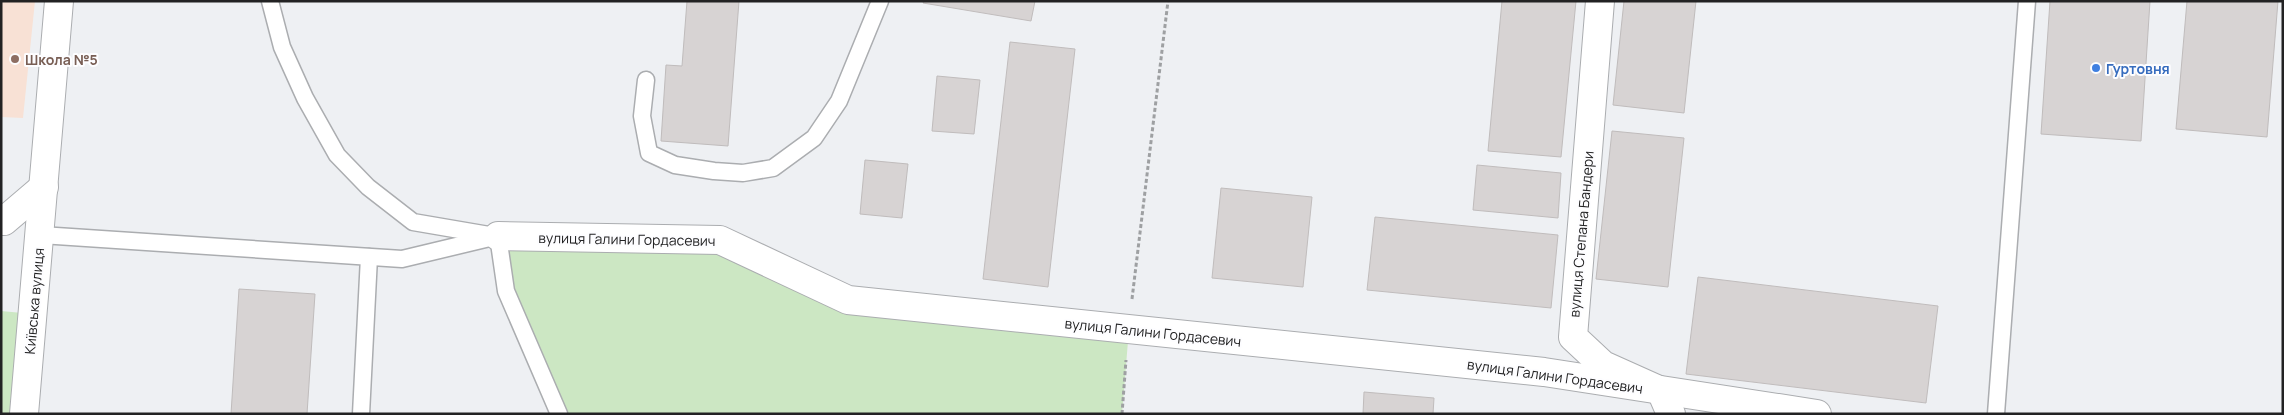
<svg xmlns="http://www.w3.org/2000/svg" width="2284" height="415" font-family="Manrope,sans-serif">
	<style>
		.education { fill: #f8e1d5 }
		.green { fill: #cce7c3 }
		.building { fill: #d7d3d3; stroke: #c0bcbc }
		.lines { fill: none; stroke-linecap: round; stroke-linejoin: round }
		.lane-casing { stroke: #abadb0; stroke-width: 19 }
		.street-casing { stroke: #abadb0; stroke-width: 30 }
		.path { stroke: #9ea0a2; stroke-width: 3; stroke-dasharray: 4 2.5; stroke-linecap: butt }
		.lane { stroke: #fff; stroke-width: 16 }
		.street { stroke: #fff; stroke-width: 28 }
		.education-dot { fill: #8d6e63; stroke: #fdfdff; stroke-width: 2 }
		.shop-dot { fill: #3f7fe0; stroke: #fdfdff; stroke-width: 2 }
		.labels { text-anchor: middle; dominant-baseline: central; stroke-width: 4; stroke-linejoin: round; paint-order: stroke }
		.education-label { font-size: 14px; font-weight: bold; fill: #785e54; stroke: #fdfdff; text-anchor: start }
		.shop-label { font-size: 14px; font-weight: bold; fill: #366cbe; stroke: #fdfdff; text-anchor: start }
		.street-label { font-size: 14px; fill: #222223; stroke: #fdfdff }
	</style>
	<rect width="100%" height="100%" fill="#eef0f3"/>
	<polygon class="education" points="1,1 35,1 23,118 1,117"/>
	<g class="green">
		<polygon points="498,236 720,240 848,300 1129,329 1122,414 559,414 506,291"/>
		<polygon points="1,311 33,314 24,414 1,414"/>
	</g>
	<g class="building">
		<polygon points="687,1 739,1 728,146 661,141 666,65 682,66"/>
		<polygon points="924,1 1035,1 1031,21 923,3"/>
		<polygon points="1502,1 1576,1 1561,157 1488,151"/>
		<polygon points="1624,1 1696,1 1684,113 1613,105"/>
		<polygon points="2050,1 2150,1 2141,141 2041,134"/>
		<polygon points="2187,1 2278,1 2267,137 2176,129"/>
		<polygon points="1010,42 1075,49 1048,287 983,279"/>
		<polygon points="937,76 980,80 974,134 932,131"/>
		<polygon points="1612,131 1684,138 1668,287 1596,279"/>
		<polygon points="865,160 908,164 902,218 860,214"/>
		<polygon points="1477,165 1561,173 1558,218 1473,210"/>
		<polygon points="1221,188 1312,197 1303,287 1212,278"/>
		<polygon points="1375,217 1558,235 1551,308 1367,290"/>
		<polygon points="1698,277 1938,306 1926,403 1686,374"/>
		<polygon points="239,289 315,294 307,414 231,414"/>
		<polygon points="1364,392 1434,398 1433,414 1363,414"/>
	</g>
	<g class="lines">
		<defs>
			<g id="lane">
				<polyline points="270,1 282,47 305,98 337,155 368,187 413,222 489,235"/>
				<polyline points="646,80 642,116 649,153 675,165 714,171 743,173 773,168 814,138 839,101 880,1"/>
				<polyline points="41,235 402,259 498,236"/>
				<polyline points="498,236 506,291 559,414"/>
				<polyline points="361,414 369,257"/>
				<polyline points="1996,414 2027,1"/>
			</g>
			<g id="street">
				<polyline points="1600,1 1573,337 1603,365 1661,391 1671,414"/>
				<polyline points="1,221 4,221 44,187"/>
				<polyline points="498,236 720,240 848,300 1544,372 1817,414"/>
				<polyline points="24,414 59,1"/>
			</g>
		</defs>
		<use href="#lane" class="lane-casing"/>
		<use href="#street" class="street-casing"/>
		<g class="path">
			<polyline points="1132,299 1168,1"/>
			<polyline points="1122,414 1126,360"/>
		</g>
		<use href="#lane" class="lane"/>
		<use href="#street" class="street"/>
	</g>
	<circle class="education-dot" cx="15" cy="59" r="5"/>
	<circle class="shop-dot" cx="2096" cy="68" r="5"/>
	<g class="labels">
		<g class="education-label">
			<text x="25" y="59">Школа №5</text>
		</g>
		<g class="shop-label">
			<text x="2106" y="68">Гуртовня</text>
		</g>
		<g class="street-label">
			<text transform="translate(1581 234) rotate(-85)">вулиця Степана Бандери</text>
			<text transform="translate(627 239) rotate(1)">вулиця Галини Гордасевич</text>
			<text transform="translate(34 301) rotate(-85)">Київська вулиця</text>
			<text transform="translate(1153 332) rotate(6)">вулиця Галини Гордасевич</text>
			<text transform="translate(1555 376) rotate(8)">вулиця Галини Гордасевич</text>
		</g>
	</g>
	<rect width="2284" height="415" fill="none" stroke="#222223" stroke-width="5"/>
</svg>
